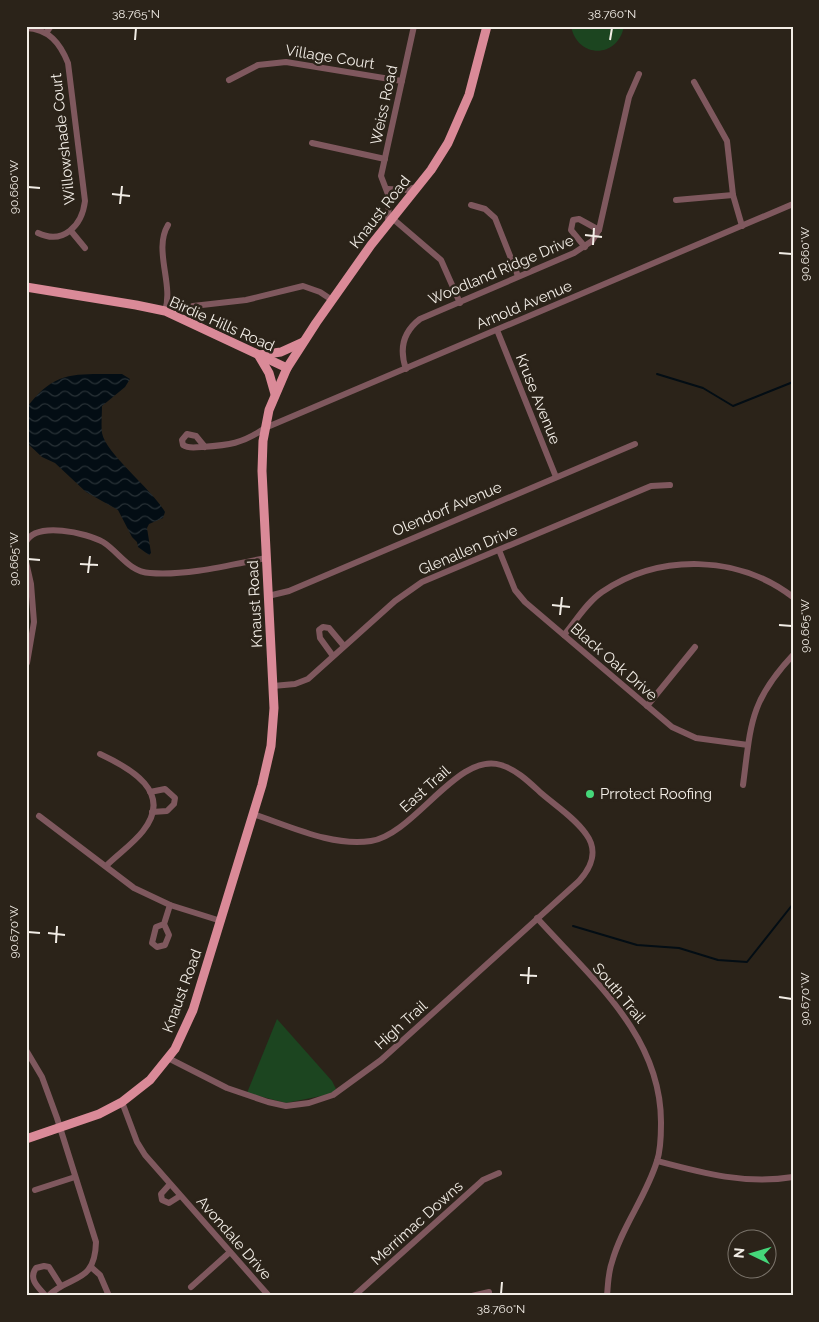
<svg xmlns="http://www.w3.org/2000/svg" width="819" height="1322" font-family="Raleway,sans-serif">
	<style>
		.green { fill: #1c4520 }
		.water { fill: url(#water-waves) }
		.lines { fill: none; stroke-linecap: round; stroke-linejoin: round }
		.stream { stroke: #030d14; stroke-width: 2 }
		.minor { stroke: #7f585e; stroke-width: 6 }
		.major { stroke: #da8a98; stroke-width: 9 }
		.ticks { fill: none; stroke: #f2ede6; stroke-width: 2 }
		.poi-dot { fill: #45d77a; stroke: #2b2319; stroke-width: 2 }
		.labels { text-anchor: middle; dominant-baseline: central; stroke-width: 5; stroke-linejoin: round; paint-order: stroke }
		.street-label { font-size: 15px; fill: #f2ede6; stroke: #2b2319 }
		.poi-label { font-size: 15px; fill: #f2ede6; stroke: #2b2319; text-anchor: start }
		.neatline { fill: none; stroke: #f2ede6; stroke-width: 2 }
		.ticks-label { font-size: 12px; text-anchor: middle; fill: #f2ede6 }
	</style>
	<defs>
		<pattern id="water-waves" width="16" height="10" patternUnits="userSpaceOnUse" patternTransform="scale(1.25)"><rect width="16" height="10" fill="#030d14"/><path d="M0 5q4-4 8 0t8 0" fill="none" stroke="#283136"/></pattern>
	</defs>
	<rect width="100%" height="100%" fill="#2b2319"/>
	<g class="green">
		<path d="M571,26H624C618,59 577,59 571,26Z"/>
		<polygon points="277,1019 332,1081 336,1089 331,1094 286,1103 247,1093"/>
	</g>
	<path class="water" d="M122,374L130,379L125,387L102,406C102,414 101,425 102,433C106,454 152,489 165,512L163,518L149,524L147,528L151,553L149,555L138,547L137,542L132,537L118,510L86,492L55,463L42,457L26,442V409C55,368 78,375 122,374Z"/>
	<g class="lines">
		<g class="stream">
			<polyline points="657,374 703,388 733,406 793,382"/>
			<polyline points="573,926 637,945 679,948 718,960 747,962 793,904"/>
		</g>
		<g class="minor">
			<path d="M26,28C49,29 60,43 68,63L85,201C82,226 63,245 38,233"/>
			<polyline points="46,33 51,26"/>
			<polyline points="229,80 258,65 286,62 402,81"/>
			<polyline points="694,82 727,141 733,195 742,226"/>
			<polyline points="312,143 385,159"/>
			<polyline points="388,189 405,190 417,187"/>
			<polyline points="676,200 733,195"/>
			<polyline points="471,205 485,209 495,218 518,276"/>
			<polyline points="392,218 441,260 460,303"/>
			<polyline points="388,223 389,197 381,176 414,26"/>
			<polyline points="71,231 85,248"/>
			<polyline points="585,247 571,230 573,220 579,219 599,230"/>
			<polyline points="193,306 246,300 303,286 320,292 332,300"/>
			<path d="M165,311C174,284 153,250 168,225"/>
			<polyline points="497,330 556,477"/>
			<path d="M406,369C399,349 403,332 420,319L574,253L592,241L599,230L629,97L639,74"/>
			<path d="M205,447L196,436L187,434L182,440L183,445C189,449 195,447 202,447C229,445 242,444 265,428L793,204"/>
			<path d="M26,542C36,521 87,533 103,542C119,552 129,572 150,573C186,576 230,565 266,558"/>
			<polyline points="499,550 515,590 525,602 672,727 696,738 748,745"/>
			<polyline points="26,562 31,584 34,622 27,663"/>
			<polyline points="268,596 289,591 635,444"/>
			<path d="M564,635C576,621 587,602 602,592C660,553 738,555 793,597"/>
			<polyline points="333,656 320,638 319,630 323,627 329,628 344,646"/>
			<polyline points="273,686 295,684 308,679 395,601 422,582 651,486 670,485"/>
			<polyline points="647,706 695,647"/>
			<path d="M100,754C130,768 174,792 143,831C133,844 118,854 106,866"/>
			<path d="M743,785C751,725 749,702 793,655"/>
			<polyline points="150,792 165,789 175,798 174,804 167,811 152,812"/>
			<polyline points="39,816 134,888 170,905 221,921"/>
			<path d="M537,918C591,978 662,1036 661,1124C661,1136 661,1149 657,1161C646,1197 622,1226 612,1262C608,1273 608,1285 607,1296"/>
			<polyline points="164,924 156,927 152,943 157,947 165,945 169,935 164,924 170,905"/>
			<path d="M26,1050L42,1077L57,1118L96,1242C95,1285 70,1274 48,1296"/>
			<path d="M168,1058L227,1088L268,1102L286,1106L309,1103L333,1095L381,1060L579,881C592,867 598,850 586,834C575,818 556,806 541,793C529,782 517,770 501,765C458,751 415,834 371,841C332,847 290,826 253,814"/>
			<polyline points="122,1102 137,1142 145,1155 269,1296"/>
			<path d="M657,1161C702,1173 746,1185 793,1177"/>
			<polyline points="170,1184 161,1194 162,1200 169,1203 180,1196"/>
			<polyline points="35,1190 75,1177"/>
			<polyline points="91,1267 100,1275 109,1296"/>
			<polyline points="191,1287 230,1252"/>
			<path d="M46,1296C38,1287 28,1279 36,1268L44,1266L49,1267L61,1286"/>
			<polyline points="354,1296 483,1180 499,1173"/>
			<polyline points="472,1296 489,1292"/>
		</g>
		<g class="major">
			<polyline points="26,287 136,305 165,311 287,368"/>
			<polyline points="259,355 281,352 303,342"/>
			<polyline points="259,356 269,373 275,394"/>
			<polyline points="26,1139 99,1114 122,1102 150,1080 175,1049 193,1010 262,785 271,746 274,708 262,471 263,441 269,410 287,368 316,323 371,245 431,170 448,143 469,95 487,26"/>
		</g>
	</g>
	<path class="ticks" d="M135,40L136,28M610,40L612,28M28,187L40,188M112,194L130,196M120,204L122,186M585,235L602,237M593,245L594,228M779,253L792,254M28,559L40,560M80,564L98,565M88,573L90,556M552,605L570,607M560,615L562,597M779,625L792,626M28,932L40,933M48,933L65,935M56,943L57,926M520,975L537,976M528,984L529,967M779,997L792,999M501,1294L502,1282"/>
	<circle class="poi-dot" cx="590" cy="794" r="5"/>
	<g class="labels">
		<g class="street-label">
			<text transform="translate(330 57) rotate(9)">Village Court</text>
			<text transform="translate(384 105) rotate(-78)">Weiss Road</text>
			<text transform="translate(63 139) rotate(-96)">Willowshade Court</text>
			<text transform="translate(380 212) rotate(-52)">Knaust Road</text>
			<text transform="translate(501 270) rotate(-23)">Woodland Ridge Drive</text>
			<text transform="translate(524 305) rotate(-23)">Arnold Avenue</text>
			<text transform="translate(222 324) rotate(24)">Birdie Hills Road</text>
			<text transform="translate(538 399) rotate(68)">Kruse Avenue</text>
			<text transform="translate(447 509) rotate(-23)">Olendorf Avenue</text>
			<text transform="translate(468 550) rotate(-23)">Glenallen Drive</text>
			<text transform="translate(255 604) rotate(-93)">Knaust Road</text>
			<text transform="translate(614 662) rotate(41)">Black Oak Drive</text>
			<text transform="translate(425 789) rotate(-42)">East Trail</text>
			<text transform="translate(182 991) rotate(-70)">Knaust Road</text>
			<text transform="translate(619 993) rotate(50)">South Trail</text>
			<text transform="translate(401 1025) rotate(-42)">High Trail</text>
			<text transform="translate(417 1223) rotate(-42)">Merrimac Downs</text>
			<text transform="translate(234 1238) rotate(49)">Avondale Drive</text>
		</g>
		<g class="poi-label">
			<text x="600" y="794">Prrotect Roofing</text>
		</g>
	</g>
	<rect width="819" height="1322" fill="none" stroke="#2b2319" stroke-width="55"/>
	<g transform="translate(752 1254) rotate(275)"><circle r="24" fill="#2b2319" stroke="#7b746b"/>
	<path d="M0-4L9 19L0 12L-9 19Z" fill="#45d77a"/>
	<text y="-8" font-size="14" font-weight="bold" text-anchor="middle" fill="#f2ede6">N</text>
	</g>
	<rect x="28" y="28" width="764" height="1266" class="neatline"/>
	<g class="ticks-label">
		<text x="136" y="18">38.765°N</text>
		<text x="612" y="18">38.760°N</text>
		<text transform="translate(14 187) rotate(-90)" y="4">90.660°W</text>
		<text transform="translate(805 254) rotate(-90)" y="4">90.660°W</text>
		<text transform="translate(14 559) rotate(-90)" y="4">90.665°W</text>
		<text transform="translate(805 626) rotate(-90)" y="4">90.665°W</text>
		<text transform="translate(14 932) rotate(-90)" y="4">90.670°W</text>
		<text transform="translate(805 999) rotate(-90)" y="4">90.670°W</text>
		<text x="501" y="1313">38.760°N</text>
	</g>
</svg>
